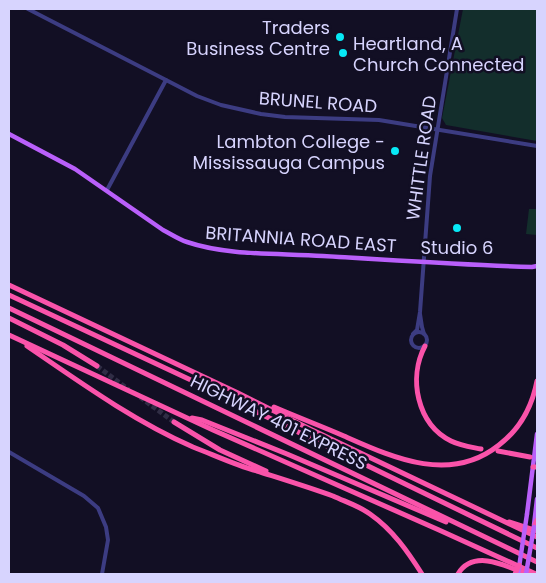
<svg xmlns="http://www.w3.org/2000/svg" width="546" height="583" font-family="Poppins,sans-serif">
	<style>
		.green { fill: #132e2c }
		.lines { fill: none; stroke-linecap: round; stroke-linejoin: round }
		.highway-tunnel { stroke: #302d45; stroke-width: 5; stroke-dasharray: 5 2.5; stroke-linecap: butt }
		.minor { stroke: #3c3c82; stroke-width: 4 }
		.major { stroke: #b95ffa; stroke-width: 4.5 }
		.highway { stroke: #fa53aa; stroke-width: 5 }
		.major-bridge { stroke: #b95ffa; stroke-width: 4.5 }
		.highway-bridge { stroke: #fa53aa; stroke-width: 5 }
		.poi-dot { fill: #07e9f6; stroke: #120f24; stroke-width: 2 }
		.labels { text-anchor: middle; dominant-baseline: central; stroke-width: 5; stroke-linejoin: round; paint-order: stroke }
		.poi-label { font-size: 18px; fill: #d7d4fe; stroke: #120f24; text-anchor: end }
		.street-label { font-size: 18px; fill: #d7d4fe; stroke: #120f24 }
	</style>
	<rect width="100%" height="100%" fill="#120f24"/>
	<g class="green">
		<polygon points="463,9 537,9 537,141 446,125 442,118"/>
		<polygon points="529,209 537,209 537,235 526,234"/>
	</g>
	<g class="lines">
		<g class="highway-tunnel">
			<polyline points="97,366 129,390"/>
			<polyline points="140,397 174,422"/>
		</g>
		<g class="minor">
			<polyline points="28,9 166,80 197,96 221,105 261,114 285,117 379,120 537,146"/>
			<polyline points="107,190 166,80"/>
			<polyline points="420,314 422,327 424,334"/>
			<circle cx="419" cy="340" r="8"/>
			<polyline points="413,334 417,330 420,312 430,176 457,9"/>
			<polyline points="9,452 84,496 98,508 106,527 108,540 102,574"/>
		</g>
		<g class="major">
			<path d="M9,134L75,169L163,230C171,234 178,239 187,242C228,256 279,253 323,256C393,260 462,265 532,267L537,266"/>
			<polyline points="527,514 537,434"/>
			<polyline points="534,525 537,499"/>
		</g>
		<g class="highway">
			<polyline points="9,285 238,393 310,429 537,537"/>
			<polyline points="9,295 193,381 537,548"/>
			<polyline points="9,308 537,562"/>
			<polyline points="9,318 63,345 97,366"/>
			<polyline points="9,335 213,430 439,530 536,574"/>
			<path d="M27,346C81,383 134,421 193,447C214,455 235,465 257,471C282,479 308,487 333,496C346,502 359,506 370,514C393,530 408,552 422,574"/>
			<path d="M425,346C408,378 417,424 451,441C461,446 471,447 481,449"/>
			<path d="M274,407C297,417 321,426 344,436C394,458 450,484 499,445C520,429 532,407 537,381"/>
			<polyline points="192,418 202,420 287,454 446,522"/>
			<polyline points="174,422 220,450 266,471"/>
			<polyline points="498,451 530,457"/>
			<polyline points="533,467 537,467"/>
			<polyline points="509,522 537,531"/>
			<polyline points="534,527 537,520"/>
			<path d="M458,574C473,549 505,565 526,574"/>
		</g>
		<g class="major-bridge">
			<polyline points="518,574 527,514"/>
			<polyline points="526,574 534,527"/>
		</g>
		<polyline class="highway-bridge" points="515,574 519,565"/>
	</g>
	<g class="poi-dot">
		<circle cx="340" cy="37" r="5"/>
		<circle cx="343" cy="53" r="5"/>
		<circle cx="395" cy="151" r="5"/>
		<circle cx="457" cy="228" r="5"/>
	</g>
	<g class="labels">
		<g class="poi-label">
			<text x="330" y="27">Traders<tspan x="330" dy="21">Business Centre</tspan></text>
			<text x="353" y="43" text-anchor="start">Heartland, A<tspan x="353" dy="21">Church Connected</tspan></text>
			<text x="385" y="141">Lambton College -<tspan x="385" dy="21">Mississauga Campus</tspan></text>
			<text x="457" y="247" text-anchor="middle">Studio 6</text>
		</g>
		<g class="street-label">
			<text transform="translate(318 102) rotate(4)">BRUNEL ROAD</text>
			<text transform="translate(421 158) rotate(-82)">WHITTLE ROAD</text>
			<text transform="translate(301 239) rotate(4)">BRITANNIA ROAD EAST</text>
			<text transform="translate(279 422) rotate(26)">HIGHWAY 401 EXPRESS</text>
		</g>
	</g>
	<rect width="546" height="583" fill="none" stroke="#d7d4fe" stroke-width="20"/>
</svg>
